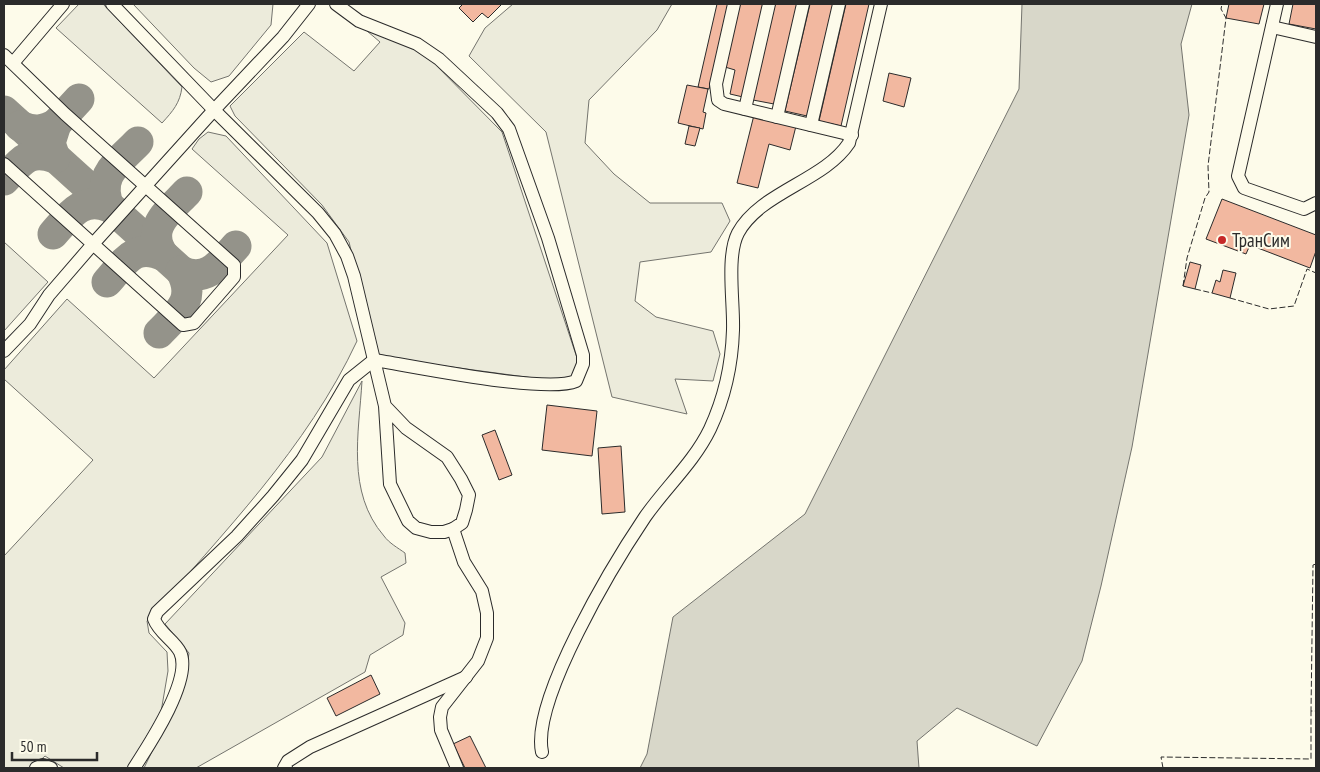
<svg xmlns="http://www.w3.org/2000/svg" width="1320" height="772" font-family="'PT Sans Narrow',sans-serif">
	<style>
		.green { fill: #ecebdb; stroke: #74746e }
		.water { fill: #d8d7c9; stroke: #74746e }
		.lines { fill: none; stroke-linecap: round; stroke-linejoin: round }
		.taxiway { stroke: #94938a; stroke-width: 31 }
		.building { fill: #f2b8a0; stroke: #2b2b2b }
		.minor-casing { stroke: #2b2b2b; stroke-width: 14 }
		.minor { stroke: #fdfbea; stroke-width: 12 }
		.fence { stroke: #2b2b2b; stroke-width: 1; stroke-dasharray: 6 2.5; stroke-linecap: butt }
		.poi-dot { fill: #c62828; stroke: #fdfbea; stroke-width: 2 }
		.labels { text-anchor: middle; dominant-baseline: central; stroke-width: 4; stroke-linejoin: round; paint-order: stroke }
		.poi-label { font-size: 19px; fill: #2b2b2b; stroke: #fdfbea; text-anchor: start }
	</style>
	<rect width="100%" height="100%" fill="#fdfbea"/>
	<g class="green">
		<path d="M79,4H103L182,87C180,103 173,111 162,123L56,28Z"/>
		<polygon points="133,4 273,4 271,25 229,76 211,82 194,68"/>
		<polygon points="513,4 672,4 657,30 589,100 585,143 614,174 650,203 722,203 730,221 711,252 640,262 635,301 656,317 713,331 720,354 713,381 675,379 687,414 612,397 546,132 469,56 485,28"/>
		<polygon points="367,31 396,39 428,57 502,132 579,364 576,375 563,382 377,357 349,242 322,205 235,116 230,106 304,32 354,71 380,42"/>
		<path d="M208,132L226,136L327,243L357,341C307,448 223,533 147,621L149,633L167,652L168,671L161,712L128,768H64L45,756L32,768H4V556L93,460L4,379V370L67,299L154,378L288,235L192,149L199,139Z"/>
		<polygon points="4,242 48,282 4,331"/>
		<path d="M362,381C359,433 346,492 384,536C389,543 398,548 405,553L406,563L381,577L405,623L403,635L370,655L365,672L196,768H144L184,686L189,653L165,624L322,457Z"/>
	</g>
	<polygon class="water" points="1022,4 1192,4 1181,44 1189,115 1132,447 1101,586 1082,661 1037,746 957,708 917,741 919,768 640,768 647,754 673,617 805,514 1019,89"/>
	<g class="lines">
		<g class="taxiway">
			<polyline points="4,111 181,271"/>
			<polyline points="56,124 79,99"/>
			<path d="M4,180C21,162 28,148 55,158L50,143L56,124C43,131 34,132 20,126"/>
			<path d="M53,234C69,216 83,195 109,207C96,175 118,163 138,142"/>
			<path d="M107,282C125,262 134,242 164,256C144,229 168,212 187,192"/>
			<path d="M159,333C178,313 197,300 181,271C206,284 221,263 236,246"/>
		</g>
	</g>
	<g class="building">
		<polygon points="463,4 502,4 488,18 482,13 473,22 459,8"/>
		<polygon points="717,4 728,4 709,89 698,87"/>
		<polygon points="739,4 763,4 743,97 730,94 735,70 725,67"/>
		<polygon points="775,4 797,4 774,104 753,100"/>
		<polygon points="810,4 833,4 807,116 785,111"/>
		<polygon points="846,4 869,4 841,126 819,121"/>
		<polygon points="1229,4 1264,4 1259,24 1226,18"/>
		<polygon points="1293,4 1316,4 1316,29 1289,24"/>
		<polygon points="889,73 911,78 904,107 883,101"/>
		<polygon points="687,85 708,89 703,112 706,113 703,129 678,123"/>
		<polygon points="754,115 796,126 790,150 769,144 758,188 737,183"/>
		<polygon points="689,126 700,128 695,146 685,144"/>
		<polygon points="1222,199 1316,235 1316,251 1310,268 1250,245 1246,254 1206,239"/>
		<polygon points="1190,262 1201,265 1195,289 1183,286"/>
		<polygon points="1223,270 1236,273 1230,298 1212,293 1216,280 1220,282"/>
		<polygon points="547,405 597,411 592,456 542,450"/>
		<polygon points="495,430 512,475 499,480 482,435"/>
		<polygon points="621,446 625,512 602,514 598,448"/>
		<polygon points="371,675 380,694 336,716 327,698"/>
		<polygon points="470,736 486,768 465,768 453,744"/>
	</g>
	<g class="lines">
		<defs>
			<g id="minor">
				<polyline points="112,4 214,110 318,213 335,234 347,256 354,276 385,406 390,484 408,521 416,528 431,532 444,532 453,529 462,523 466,510 469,495 461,479 447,457 406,428 385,406"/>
				<polyline points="734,4 716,84 718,100 724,104 852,135"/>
				<polyline points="1277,4 1238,176 1244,188 1304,209 1316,203"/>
				<polyline points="1272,27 1316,37"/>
				<polyline points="4,55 65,114 234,265 234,277 194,323 183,325 4,164"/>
				<polyline points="13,63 63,4"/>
				<polyline points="745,109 769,4"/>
				<polyline points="777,117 803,4"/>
				<polyline points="811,125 839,4"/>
				<polyline points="4,351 30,324 49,295 93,244 214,110 283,37 309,4"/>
				<polyline points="453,529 464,562 482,591 487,613 487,638 478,661 442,707 440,717 441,730 457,768"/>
				<path d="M542,752C531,700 614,563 645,517C666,487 694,462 710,429C724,399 732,363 733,330C734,303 726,256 738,233C760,192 824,181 849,143L881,4"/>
				<polyline points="36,768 43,765 51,768"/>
				<path d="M134,768C149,745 193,679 180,652C174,640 159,633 154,619L157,612L237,536L273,496L302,460L349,380L374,360C413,366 546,394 576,381L583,364V355L548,238L509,129L497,113L439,59L417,44L359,21L336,4"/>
				<polyline points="284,768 288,761 310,747 466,677"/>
			</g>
		</defs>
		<use href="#minor" class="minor-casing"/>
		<use href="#minor" class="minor"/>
		<g class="fence">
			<polyline points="1183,286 1187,258 1205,198 1209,192 1208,166 1226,18 1221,9 1222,4"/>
			<polyline points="1195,289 1212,293"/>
			<polyline points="1230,298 1269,309 1294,306 1307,269 1316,273"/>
			<polyline points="1316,564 1313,565 1311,711 1316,711"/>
			<polyline points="1163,768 1161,757 1311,759 1311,711"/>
		</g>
	</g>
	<circle class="poi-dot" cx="1222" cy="240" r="5"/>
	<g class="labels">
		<g class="poi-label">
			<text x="1232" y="240">ТранСим</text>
		</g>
	</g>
	<rect width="1320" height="772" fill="none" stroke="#2b2b2b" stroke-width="10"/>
	<path d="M12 752v8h85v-8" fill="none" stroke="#2b2b2b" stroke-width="2.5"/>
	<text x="20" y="752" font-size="15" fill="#2b2b2b" stroke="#fdfbea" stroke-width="4" paint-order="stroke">50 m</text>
</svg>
